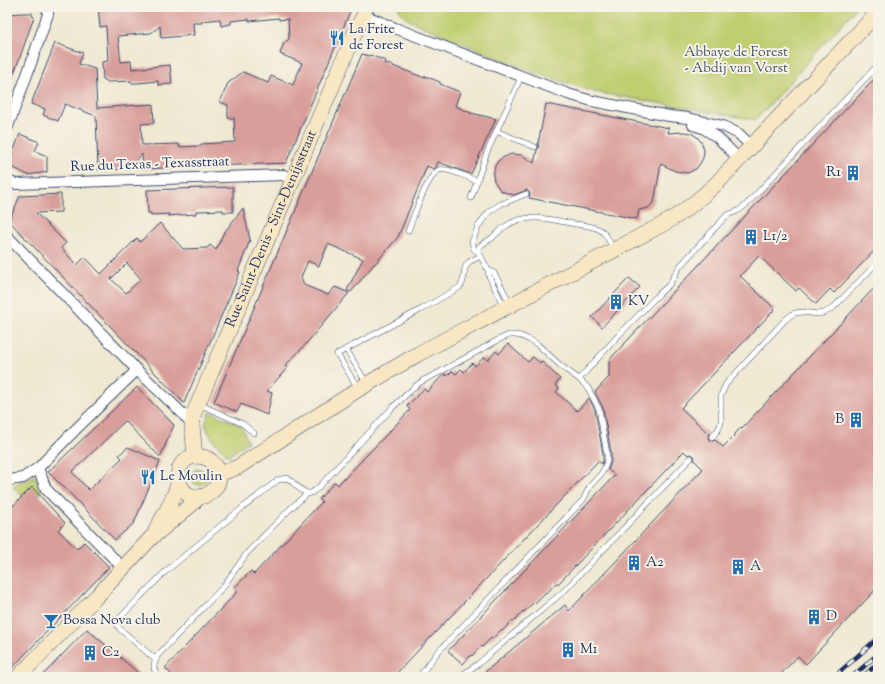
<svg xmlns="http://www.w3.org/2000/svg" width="885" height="684" font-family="'Sorts Mill Goudy',serif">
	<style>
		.green { fill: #c0ce70; stroke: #6e7e67 }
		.building { fill: #d99d9a; fill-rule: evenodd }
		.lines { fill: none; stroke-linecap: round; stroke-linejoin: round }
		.lane-casing { stroke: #3b4b6f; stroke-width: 6 }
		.street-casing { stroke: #3b4b6f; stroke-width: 12 }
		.secondary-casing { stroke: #3b4b6f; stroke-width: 16 }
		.lane { stroke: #fff; stroke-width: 5 }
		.street { stroke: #fff; stroke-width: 10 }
		.secondary { stroke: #f9e7c3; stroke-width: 15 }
		.rail-casing { stroke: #1b2f5e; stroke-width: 4.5 }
		.rail { stroke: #f7f3e8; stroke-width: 3; stroke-dasharray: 9; stroke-linecap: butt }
		.labels { text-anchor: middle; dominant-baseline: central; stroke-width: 4; stroke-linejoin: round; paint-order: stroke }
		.poi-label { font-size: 14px; fill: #1b2f5e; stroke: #f7f3e8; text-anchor: start }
		.park-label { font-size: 14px; fill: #445762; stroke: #f7f3e8 }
		.street-label { font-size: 14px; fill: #1b2f5e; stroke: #f7f3e8 }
	</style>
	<rect width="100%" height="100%" fill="#f7f3e8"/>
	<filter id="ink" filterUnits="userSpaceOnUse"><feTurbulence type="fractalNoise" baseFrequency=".025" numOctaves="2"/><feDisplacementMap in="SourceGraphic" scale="8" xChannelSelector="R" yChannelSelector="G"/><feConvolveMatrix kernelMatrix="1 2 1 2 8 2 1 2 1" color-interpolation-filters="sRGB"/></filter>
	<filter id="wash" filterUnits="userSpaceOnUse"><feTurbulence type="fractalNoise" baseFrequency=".012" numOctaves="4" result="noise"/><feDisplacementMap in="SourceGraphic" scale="16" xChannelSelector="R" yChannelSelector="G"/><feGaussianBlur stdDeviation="0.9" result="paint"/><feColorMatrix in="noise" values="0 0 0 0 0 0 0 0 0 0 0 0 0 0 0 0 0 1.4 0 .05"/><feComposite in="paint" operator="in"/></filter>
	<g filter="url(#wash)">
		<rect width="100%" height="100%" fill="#efe9d2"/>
		<g class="green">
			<path d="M398,7H857L756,120L594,92L526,70L422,26C411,21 403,19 398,7Z"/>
			<path d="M210,412L240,425L242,427L248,442L229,455L226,454C217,445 209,436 205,424Z"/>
			<circle cx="199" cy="477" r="8"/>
			<polygon points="34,476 36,477 38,484 42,490 39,495 32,488 23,497 13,487 15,484"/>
		</g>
		<g id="blocks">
			<g class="building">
				<polygon points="98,7 352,7 286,163 143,169 142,154 128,169 98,170 96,116 65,104 58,121 43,115 45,109 31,104 55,43 83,53 79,64 95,69 97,108 153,104 154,123 141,124 142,145 179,144 179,147 201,146 201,144 235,142 234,118 228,118 228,105 220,102 228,83 243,72 268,83 271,76 293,85 302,63 280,54 284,43 289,39 288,19 279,20 279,18 249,21 249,19 231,21 231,24 221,26 220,19 202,21 202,23 193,23 194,35 161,38 160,26 151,33 118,36 121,62 131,61 132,69 170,65 172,84 158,85 158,81 138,83 131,83 131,81 108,82 103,79 102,62 108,61 106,26 100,27"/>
				<polygon points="24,13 32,13 32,16 34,17 20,57 8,88 7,88 7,14"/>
				<polygon points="362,54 369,56 370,55 386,61 385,63 425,78 425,76 440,82 440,84 460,92 455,106 471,113 496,119 471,174 438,162 436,167 434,169 427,166 398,237 375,264 374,264 351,292 347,290 363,259 328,244 319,266 308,261 301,277 304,285 328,295 335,287 349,293 305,345 285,366 288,367 267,391 272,393 267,415 241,404 237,412 214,402"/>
				<polygon points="878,75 878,247 834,293 830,289 816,304 799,288 796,291 759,256 740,276 775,309 681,408 709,434 708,437 709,440 712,441 715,440 723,447 736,434 735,434 741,427 742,428 878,284 878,587 806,664 798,656 778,677 479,677 565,605 569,611 703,469 694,460 695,457 693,455 690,454 688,455 684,451 558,584 556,583 547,593 546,592 535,603 534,602 524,612 523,611 513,622 512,621 502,631 501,630 492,639 491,638 482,647 481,646 472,656 471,655 463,664 448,651 615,475 608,470 611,462 611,453 603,408 595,392 609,377 609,360 866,88"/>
				<polygon points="546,104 669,128 668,133 683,132 691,133 697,137 702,143 704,151 703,158 701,162 697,168 690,172 687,173 675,171 661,164 654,202 648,208 639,210 637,219 529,198 530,193 527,190 514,195 504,192 500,190 494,181 493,176 495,166 498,161 502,158 511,154 522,155 534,163 537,150 539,148 538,144"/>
				<polygon points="20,134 39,142 35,151 47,156 47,172 28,175 8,165"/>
				<polygon points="233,187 233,212 223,212 223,210 200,211 196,211 196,214 168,216 169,214 151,215 151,213 148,213 147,190"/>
				<path d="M61,194V212L36,213L66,243L61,248L77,265L85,257L101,274L137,238L140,242L160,223L183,249L207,248L210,245L216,250L223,234L243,208L250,240L238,271L240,272L184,403L9,221L20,196ZM127,263L141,279L126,293L111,279Z"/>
				<polygon points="629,278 640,287 602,327 592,317"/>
				<polygon points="508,344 528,362 533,357 540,363 541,361 560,379 555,385 559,388 556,392 577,411 589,398 595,410 603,454 603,460 602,464 598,461 393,677 174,677 165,668 238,591 234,588 251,571 254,574 316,508 322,502 319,499 335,482 338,485 344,478 344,479 410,410 407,406 424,389 427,392 443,375 445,374 447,376 452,371 456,374 461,369 464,372 472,363 475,366 484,357 488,360 496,351 499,354"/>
				<polygon points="137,387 174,425 160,457 125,421 72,472 89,490 122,458 119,455 128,447 160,461 134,523 115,540 60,483 59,483 48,472"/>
				<polygon points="32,487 65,523 58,530 77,549 84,542 109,567 7,673 7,500 13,506"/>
				<polygon points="87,629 143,677 41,677"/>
			</g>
		</g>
	</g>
	<g filter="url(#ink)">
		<use href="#blocks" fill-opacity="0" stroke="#3b4b6f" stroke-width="1"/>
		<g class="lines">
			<defs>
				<g id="lane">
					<polyline points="496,131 535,147"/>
					<polyline points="471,198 477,181 487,152 521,77"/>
					<path d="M408,231C413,219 427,175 439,170C447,167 469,178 477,181"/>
					<path d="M479,253V247C483,243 488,241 492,238C496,234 501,229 506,226C526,212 553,220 575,224C583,225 595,226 602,231C607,235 610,243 613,249"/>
					<polyline points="488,270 494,273 510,303"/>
					<polyline points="504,307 489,276 488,270 479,253 474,249 472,242 478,227 484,218 491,210 501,204 526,194"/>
					<polyline points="346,349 367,384"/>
					<polyline points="579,379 617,337 659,294 669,285 680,266 727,215 738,211 747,204 878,65"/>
					<path d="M358,388L337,354L422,309L460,287C467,278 461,269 469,262C472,260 477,258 481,256"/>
					<polyline points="199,404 243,424 254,433"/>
					<polyline points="712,437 718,430 721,423 721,395 726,384 785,320 794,313 803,312 817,314 824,313 833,308 878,262"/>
					<path d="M156,660L120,629L117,625L118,620L144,593L165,572L195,547L236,513L278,480L287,478C293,481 304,496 311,493C313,492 315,490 317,489L393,407L418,384L424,380L440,372L500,339L509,335H515L521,336L530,340L537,344L561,366L579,379L588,388L599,409L607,454V461L605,467L601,474L590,486L583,500L437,653L419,677"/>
					<path d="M159,677C152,669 153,664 158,655L223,587L247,553L291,508L307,494"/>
					<polyline points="459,677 478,664 564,591 691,458"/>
				</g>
				<g id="street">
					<polyline points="369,7 364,15 395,28 568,94 592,101 669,116 688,118 723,126 739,134 751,146"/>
					<polyline points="693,125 703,128 717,137 739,159"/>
					<polyline points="7,129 28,72 48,14 47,7"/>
					<polyline points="7,181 16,184 283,175 293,179"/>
					<polyline points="7,236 137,370 182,413 192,425"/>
					<polyline points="38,468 46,489 123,568"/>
					<polyline points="7,478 10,480 23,478 38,468 76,429 137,370"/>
				</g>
				<g id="secondary">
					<path id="s1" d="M195,456L192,425L194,413L357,28L364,15"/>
					<path d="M219,474L238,467L359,389L418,354L667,222C687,210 700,199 717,183L878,12"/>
					<path d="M156,530C164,515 174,500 178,483C179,476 177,471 181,465C189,453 207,454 215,465C230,486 199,509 183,490C181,487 180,484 178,481"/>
					<polyline points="18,677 97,596 151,538 192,504 199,497"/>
				</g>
			</defs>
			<use href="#lane" class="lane-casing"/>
			<use href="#street" class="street-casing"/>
			<use href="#secondary" class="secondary-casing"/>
			<use href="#lane" class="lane"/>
			<use href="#street" class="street"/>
			<use href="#secondary" class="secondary"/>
			<defs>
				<g id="rail">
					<polyline points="834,677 878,638"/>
					<polyline points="852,677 878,654"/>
					<polyline points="863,677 878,663"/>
				</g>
			</defs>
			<use href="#rail" class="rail-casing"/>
			<use href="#rail" class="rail"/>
		</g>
	</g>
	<defs>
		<symbol id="restaurant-bare" viewBox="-9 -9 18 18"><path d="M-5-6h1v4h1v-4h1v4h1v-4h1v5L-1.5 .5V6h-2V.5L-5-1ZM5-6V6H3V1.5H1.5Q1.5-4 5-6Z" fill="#1f6fb2" stroke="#f7f3e8" stroke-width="2.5" paint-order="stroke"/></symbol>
		<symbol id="building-bare" viewBox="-9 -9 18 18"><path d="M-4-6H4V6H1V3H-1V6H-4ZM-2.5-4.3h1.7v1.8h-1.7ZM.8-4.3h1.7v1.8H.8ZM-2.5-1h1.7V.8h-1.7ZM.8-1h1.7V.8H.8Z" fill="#1f6fb2" stroke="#f7f3e8" stroke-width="2.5" paint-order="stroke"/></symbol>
		<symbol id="bar-bare" viewBox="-9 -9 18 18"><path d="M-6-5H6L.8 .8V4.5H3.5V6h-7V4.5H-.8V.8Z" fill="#1f6fb2" stroke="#f7f3e8" stroke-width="2.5" paint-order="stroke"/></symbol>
	</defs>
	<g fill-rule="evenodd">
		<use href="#restaurant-bare" x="326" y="27" width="22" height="22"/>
		<use href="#building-bare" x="842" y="162" width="22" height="22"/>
		<use href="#building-bare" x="740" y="226" width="22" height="22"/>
		<use href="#building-bare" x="605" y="291" width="22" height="22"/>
		<use href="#building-bare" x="845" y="409" width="22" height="22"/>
		<use href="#restaurant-bare" x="137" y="466" width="22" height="22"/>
		<use href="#building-bare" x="623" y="552" width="22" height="22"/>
		<use href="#building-bare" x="727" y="556" width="22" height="22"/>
		<use href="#building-bare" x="803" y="606" width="22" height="22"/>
		<use href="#bar-bare" x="40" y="610" width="22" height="22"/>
		<use href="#building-bare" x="557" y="639" width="22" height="22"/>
		<use href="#building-bare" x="79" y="642" width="22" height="22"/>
	</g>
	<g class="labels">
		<g class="poi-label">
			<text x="349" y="30">La Frite<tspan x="349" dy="16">de Forest</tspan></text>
			<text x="841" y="173" text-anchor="end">R1</text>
			<text x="763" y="237">L1/2</text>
			<text x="628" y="302">KV</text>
			<text x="844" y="420" text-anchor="end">B</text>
			<text x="160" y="477">Le Moulin</text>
			<text x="646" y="563">A2</text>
			<text x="750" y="567">A</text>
			<text x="826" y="617">D</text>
			<text x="63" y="621">Bossa Nova club</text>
			<text x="580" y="650">M1</text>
			<text x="102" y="653">C2</text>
		</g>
		<g class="park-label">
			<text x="736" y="53">Abbaye de Forest<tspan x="736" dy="16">- Abdij van Vorst</tspan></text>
		</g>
		<g class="street-label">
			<text transform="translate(150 165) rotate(-2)">Rue du Texas - Texasstraat</text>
			<text stroke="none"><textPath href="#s1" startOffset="243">Rue Saint-Denis - Sint-Denijsstraat</textPath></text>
		</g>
	</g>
	<rect width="885" height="684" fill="none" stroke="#f7f3e8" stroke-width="24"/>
</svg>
